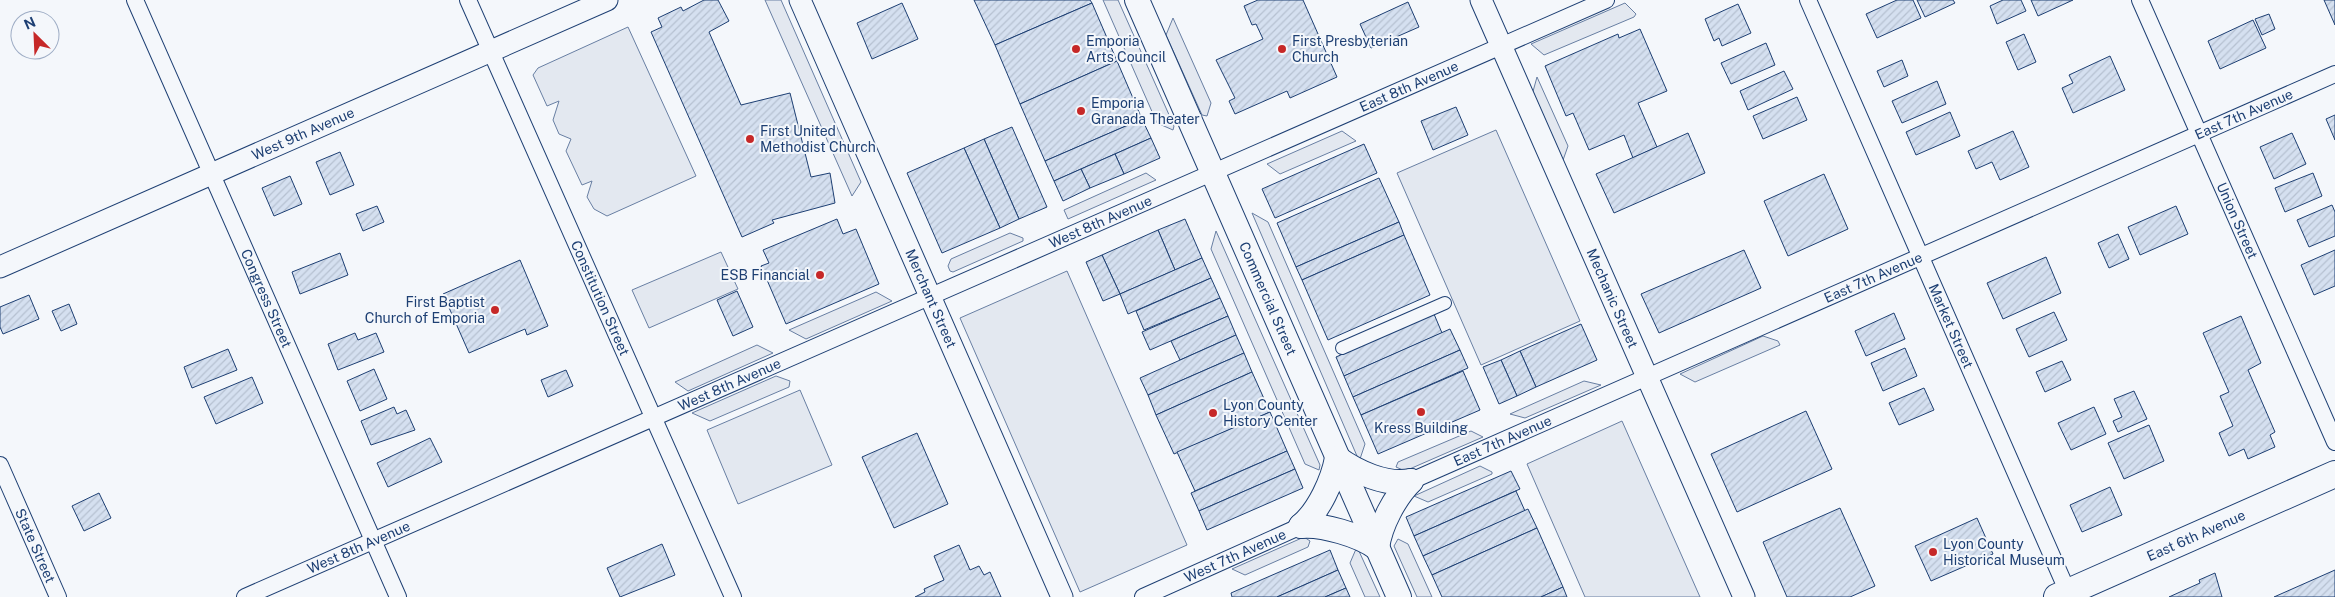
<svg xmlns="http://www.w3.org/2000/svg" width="2335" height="597" font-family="'Public Sans',sans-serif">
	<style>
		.parking { fill: #e3e8f0; stroke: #687fa3 }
		.building { fill: url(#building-hatch); stroke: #1d3f73 }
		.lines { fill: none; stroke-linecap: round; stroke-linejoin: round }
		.pedestrian-casing { stroke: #1d3f73; stroke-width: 14 }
		.minor-casing { stroke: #1d3f73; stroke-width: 18 }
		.tertiary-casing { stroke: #1d3f73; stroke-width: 23 }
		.secondary-casing { stroke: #1d3f73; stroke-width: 26 }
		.primary-casing { stroke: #1d3f73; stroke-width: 28 }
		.pedestrian { stroke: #f4f7fb; stroke-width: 12 }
		.minor { stroke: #f4f7fb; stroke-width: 16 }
		.tertiary { stroke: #f4f7fb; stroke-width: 21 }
		.secondary { stroke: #f4f7fb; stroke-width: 24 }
		.primary { stroke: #f4f7fb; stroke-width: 26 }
		.poi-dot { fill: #c62828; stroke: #f4f7fb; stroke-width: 2 }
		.labels { text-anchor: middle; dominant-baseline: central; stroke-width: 4; stroke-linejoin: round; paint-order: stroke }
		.poi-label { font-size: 14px; fill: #1d3f73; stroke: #f4f7fb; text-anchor: start }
		.street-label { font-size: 14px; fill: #1d3f73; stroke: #f4f7fb }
	</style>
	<defs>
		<pattern id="building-hatch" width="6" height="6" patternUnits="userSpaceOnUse" patternTransform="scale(1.25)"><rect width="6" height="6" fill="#d5e0f0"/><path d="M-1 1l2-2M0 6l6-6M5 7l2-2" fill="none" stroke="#b6c1d1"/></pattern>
	</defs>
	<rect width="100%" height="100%" fill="#f4f7fb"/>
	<g class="parking">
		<polygon points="765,0 781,0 861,182 852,196"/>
		<polygon points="1103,0 1118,0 1174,126 1173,130 1157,123"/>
		<polygon points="1625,3 1636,14 1634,17 1544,55 1531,44"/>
		<polygon points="1173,18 1211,103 1207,116 1202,115 1166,35"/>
		<polygon points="628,27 696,176 607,216 594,209 587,197 592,181 582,185 566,151 571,139 559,134 553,120 559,101 547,106 533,75 538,68"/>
		<polygon points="1537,77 1568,146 1562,163 1532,95"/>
		<polygon points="1496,130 1580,321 1481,365 1397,173"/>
		<polygon points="1342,131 1356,141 1280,174 1267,164"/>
		<polygon points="1146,173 1156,180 1068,219 1064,210"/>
		<polygon points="1252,213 1268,222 1365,444 1360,459 1357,456"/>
		<polygon points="1216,231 1320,465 1319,470 1305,464 1211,249"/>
		<polygon points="1010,233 1023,238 1023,241 953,272 950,271 948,266 951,259"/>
		<polygon points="721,252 738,289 649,328 632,290"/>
		<polygon points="1067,271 1187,545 1080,592 960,318"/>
		<polygon points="876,292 892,301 806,339 789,330"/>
		<polygon points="1763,336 1778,341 1780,345 1695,382 1680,374"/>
		<polygon points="757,345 773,353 688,391 675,382"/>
		<polygon points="776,376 790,381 789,387 710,421 692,413"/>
		<polygon points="1584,381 1601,385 1525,418 1510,414"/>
		<polygon points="800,390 832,465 738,504 707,430"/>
		<polygon points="1622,421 1700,597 1585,597 1527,464"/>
		<polygon points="1471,431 1483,437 1405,471 1396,467 1398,462"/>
		<polygon points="1480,466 1492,472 1492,474 1428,502 1414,496"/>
		<polygon points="1304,537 1310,541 1308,547 1245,575 1232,569"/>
		<polygon points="1398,539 1408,544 1432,597 1417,597 1394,546"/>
		<polygon points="1356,549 1358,549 1380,597 1365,597 1350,563"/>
	</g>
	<g class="building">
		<polygon points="704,0 718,0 729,21 709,32 741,105 790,93 811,177 830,173 835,203 772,220 774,223 742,237 651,32 662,27 658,18 681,7 683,11"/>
		<polygon points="974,0 1090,0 1092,3 995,45"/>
		<polygon points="1258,0 1303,0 1337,77 1290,98 1287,91 1235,114 1229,101 1235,98 1216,60 1263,39 1256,24 1252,25 1244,6"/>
		<polygon points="1897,0 1913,0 1921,18 1877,38 1866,14"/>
		<polygon points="1917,0 1953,0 1955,3 1925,17"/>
		<polygon points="2003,0 2021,0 2026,11 1997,24 1990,6"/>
		<polygon points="2031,0 2073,0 2038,16"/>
		<polygon points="2324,0 2335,0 2335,25"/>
		<polygon points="1408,2 1419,27 1371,48 1360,24"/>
		<polygon points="902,3 918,39 872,59 857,23"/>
		<polygon points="1092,3 1117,61 1020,104 995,45"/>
		<polygon points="1738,4 1751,33 1722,46 1719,38 1714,41 1705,19"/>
		<polygon points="2269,14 2275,29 2262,35 2255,19"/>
		<polygon points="2253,20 2266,48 2220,69 2208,41"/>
		<polygon points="1640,29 1667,91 1638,103 1657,147 1633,158 1624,135 1589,150 1573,113 1566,116 1545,66 1618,34 1619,38"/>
		<polygon points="2024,34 2036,62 2018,70 2006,42"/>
		<polygon points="1766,43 1775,65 1731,84 1721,63"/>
		<polygon points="2110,56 2125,90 2073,113 2062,88 2073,83 2069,75"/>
		<polygon points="1902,60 1908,76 1884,87 1877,71"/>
		<polygon points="1117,61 1142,119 1045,161 1020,104"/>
		<polygon points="1784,71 1793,89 1748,110 1740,91"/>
		<polygon points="1937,81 1946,104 1902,123 1892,101"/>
		<polygon points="1797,97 1807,120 1763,139 1753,116"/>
		<polygon points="1456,107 1468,135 1433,150 1421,121"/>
		<polygon points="1950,112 1960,136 1916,155 1906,132"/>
		<polygon points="2335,115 2335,140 2326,119"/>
		<polygon points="1142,119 1151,138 1054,181 1045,161"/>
		<polygon points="1012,127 1047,207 1019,219 984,139"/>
		<polygon points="2013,131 2029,167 2000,180 1992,162 1976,169 1968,151"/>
		<polygon points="1688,133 1705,173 1614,213 1596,174"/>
		<polygon points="2292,133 2306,164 2274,179 2260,147"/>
		<polygon points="1151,138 1160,158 1124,174 1115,154"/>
		<polygon points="984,139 1019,219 1000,228 964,148"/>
		<polygon points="1364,144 1377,173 1275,218 1262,189"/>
		<polygon points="964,148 1000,228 942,253 907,173"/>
		<polygon points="340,152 354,185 330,195 316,162"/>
		<polygon points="1115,154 1124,174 1090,188 1081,169"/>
		<polygon points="1081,169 1090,188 1063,201 1054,181"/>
		<polygon points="2313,173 2322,196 2285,212 2275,188"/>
		<polygon points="1824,174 1848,229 1788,256 1764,201"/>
		<polygon points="290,176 302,204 274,216 262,188"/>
		<polygon points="1379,178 1399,222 1296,267 1277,223"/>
		<polygon points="2332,205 2335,212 2335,236 2309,247 2297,220"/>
		<polygon points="377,206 384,222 363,231 356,214"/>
		<polygon points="2176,206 2188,234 2140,255 2128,227"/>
		<polygon points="837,219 843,234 856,229 879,284 786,324 761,266 769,263 763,250"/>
		<polygon points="1185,219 1202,258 1175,270 1158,230"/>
		<polygon points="1399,222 1404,235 1302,280 1296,267"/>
		<polygon points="1158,230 1175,270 1120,294 1102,255"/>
		<polygon points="2118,234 2129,259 2109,268 2098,243"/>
		<polygon points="1404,235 1430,295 1328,340 1302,280"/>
		<polygon points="1744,250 1761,288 1659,333 1641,294"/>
		<polygon points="2335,250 2335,286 2314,295 2301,265"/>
		<polygon points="340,253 348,275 300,294 292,272"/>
		<polygon points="1102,255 1120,294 1103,301 1086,262"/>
		<polygon points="2046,257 2061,293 2003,319 1987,283"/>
		<polygon points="1202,258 1211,278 1128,314 1120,294"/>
		<polygon points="520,260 548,326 527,335 525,329 469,353 443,294"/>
		<polygon points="1211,278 1220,298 1144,330 1136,311"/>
		<polygon points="737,291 753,327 733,336 717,300"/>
		<polygon points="29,295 39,319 3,334 0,327 0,307"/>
		<polygon points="1220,298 1228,316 1150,350 1142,332"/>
		<polygon points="69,304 77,324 61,331 52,311"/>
		<polygon points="2054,312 2067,340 2029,357 2016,329"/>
		<polygon points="1894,313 1905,339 1866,356 1855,331"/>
		<polygon points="1434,314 1442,333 1344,376 1336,357"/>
		<polygon points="1228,316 1236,335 1180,360 1171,341"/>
		<polygon points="2241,316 2261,363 2248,370 2275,432 2270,435 2275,447 2248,459 2244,449 2229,456 2219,433 2233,426 2220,396 2229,392 2203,333"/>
		<polygon points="1581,324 1597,360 1536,387 1520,351"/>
		<polygon points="1450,329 1460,350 1353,397 1344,376"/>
		<polygon points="355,333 358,340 376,333 384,352 338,370 328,344"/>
		<polygon points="1236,335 1244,353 1148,395 1140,378"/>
		<polygon points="1905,348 1917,376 1883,391 1871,363"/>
		<polygon points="228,349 237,370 192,388 184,367"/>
		<polygon points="1460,350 1468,368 1361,415 1353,397"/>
		<polygon points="1520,351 1536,387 1517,396 1501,360"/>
		<polygon points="1244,353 1252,372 1156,415 1148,395"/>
		<polygon points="1501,360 1517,396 1499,404 1483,367"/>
		<polygon points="2062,361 2071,380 2045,392 2036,372"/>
		<polygon points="374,369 387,399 360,411 347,381"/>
		<polygon points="566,370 573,386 548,397 541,380"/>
		<polygon points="1463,371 1480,410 1378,454 1361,415"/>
		<polygon points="1252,372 1270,412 1174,454 1156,415"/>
		<polygon points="252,377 263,403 216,424 204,397"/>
		<polygon points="1924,388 1934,410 1899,425 1889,403"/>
		<polygon points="2134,391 2147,419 2118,432 2113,421 2122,417 2114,399"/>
		<polygon points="394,407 397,414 406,410 415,430 371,445 361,421"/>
		<polygon points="2094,407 2106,434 2071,450 2058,423"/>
		<polygon points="1806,411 1832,469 1737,512 1711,454"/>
		<polygon points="1270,412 1287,451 1195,491 1177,452"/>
		<polygon points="2149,425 2164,461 2124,479 2108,443"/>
		<polygon points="917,433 948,504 894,528 862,457"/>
		<polygon points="430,438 442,462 388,487 377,463"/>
		<polygon points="1287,451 1295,469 1199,511 1191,493"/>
		<polygon points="1295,469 1303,488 1207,530 1199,511"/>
		<polygon points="1511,471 1520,489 1414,536 1406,517"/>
		<polygon points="2110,487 2122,515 2082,532 2070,505"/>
		<polygon points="1516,491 1525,511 1423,556 1414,536"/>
		<polygon points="99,493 111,518 84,531 72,506"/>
		<polygon points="1840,508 1875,586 1850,597 1787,597 1763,542"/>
		<polygon points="1528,509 1537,528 1432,575 1423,556"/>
		<polygon points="1977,518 1993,554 1931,581 1915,546"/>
		<polygon points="1537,528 1563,587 1541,597 1442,597 1432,575"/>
		<polygon points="662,544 675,575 620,597 607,568"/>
		<polygon points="959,545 970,570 979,566 984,575 990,572 1001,597 915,597 925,592 924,589 944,580 934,556"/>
		<polygon points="1330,550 1338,570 1277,597 1232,597 1231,593"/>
		<polygon points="1338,570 1346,588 1325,597 1277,597"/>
		<polygon points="2335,570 2335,597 2274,597"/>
		<polygon points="2215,573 2222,597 2169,597 2200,583 2199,580"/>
		<polygon points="1563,587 1567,597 1541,597"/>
		<polygon points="1346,588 1350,597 1325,597"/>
	</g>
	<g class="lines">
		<defs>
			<polyline id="pedestrian" points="1342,348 1445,303"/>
			<g id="minor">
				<path id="s1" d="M135,0L398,597"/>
				<path id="s2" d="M468,0L733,597"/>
				<path id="s3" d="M1808,0L2070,597"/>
				<path id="s4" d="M2140,0L2335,442"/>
				<path id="s5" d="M0,465L58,597"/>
				<path id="s6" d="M1411,481L2335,74"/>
				<path id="s7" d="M245,597L1606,0"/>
				<path id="s8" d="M1143,597L1301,526"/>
			</g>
			<g id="tertiary">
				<path id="s9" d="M800,0L1062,597"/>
				<path id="s10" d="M1481,0L1744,597"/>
				<path id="s11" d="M0,267L607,0"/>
			</g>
			<g id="secondary">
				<path id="s12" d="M1137,0L1399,597"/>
				<path d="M1301,526C1319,511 1333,480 1337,458C1356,472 1386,486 1411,481"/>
				<path d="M1301,526C1322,524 1360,535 1377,548C1380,525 1395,497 1411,481"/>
			</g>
			<g id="primary">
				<path id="s13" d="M2057,597L2335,474"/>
			</g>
		</defs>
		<use href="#pedestrian" class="pedestrian-casing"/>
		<use href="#minor" class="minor-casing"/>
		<use href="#tertiary" class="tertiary-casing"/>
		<use href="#secondary" class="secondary-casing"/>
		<use href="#primary" class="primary-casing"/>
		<use href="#pedestrian" class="pedestrian"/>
		<use href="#minor" class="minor"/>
		<use href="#tertiary" class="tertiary"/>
		<use href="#secondary" class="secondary"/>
		<use href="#primary" class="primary"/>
	</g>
	<g class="poi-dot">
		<circle cx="1076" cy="49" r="5"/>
		<circle cx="1282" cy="49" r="5"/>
		<circle cx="1081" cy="111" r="5"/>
		<circle cx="750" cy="139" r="5"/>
		<circle cx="820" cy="275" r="5"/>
		<circle cx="495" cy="310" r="5"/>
		<circle cx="1421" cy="412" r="5"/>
		<circle cx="1213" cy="413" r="5"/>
		<circle cx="1933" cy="552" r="5"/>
	</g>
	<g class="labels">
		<g class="poi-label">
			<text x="1086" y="41">Emporia<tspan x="1086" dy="16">Arts Council</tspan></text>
			<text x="1292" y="41">First Presbyterian<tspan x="1292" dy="16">Church</tspan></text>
			<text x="1091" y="103">Emporia<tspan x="1091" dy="16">Granada Theater</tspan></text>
			<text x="760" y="131">First United<tspan x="760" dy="16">Methodist Church</tspan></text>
			<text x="810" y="275" text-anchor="end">ESB Financial</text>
			<text x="485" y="302" text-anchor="end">First Baptist<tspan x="485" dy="16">Church of Emporia</tspan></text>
			<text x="1223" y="405">Lyon County<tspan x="1223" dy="16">History Center</tspan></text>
			<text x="1421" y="428" text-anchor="middle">Kress Building</text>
			<text x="1943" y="544">Lyon County<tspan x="1943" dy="16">Historical Museum</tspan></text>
		</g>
		<g class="street-label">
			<text stroke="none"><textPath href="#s7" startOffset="1271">East 8th Avenue</textPath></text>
			<text stroke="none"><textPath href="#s6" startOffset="910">East 7th Avenue</textPath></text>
			<text stroke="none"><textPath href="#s11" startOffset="331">West 9th Avenue</textPath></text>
			<text stroke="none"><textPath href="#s4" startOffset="241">Union Street</textPath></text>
			<text stroke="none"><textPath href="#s7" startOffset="934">West 8th Avenue</textPath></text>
			<text stroke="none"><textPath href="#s6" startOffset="505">East 7th Avenue</textPath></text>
			<text stroke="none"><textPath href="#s9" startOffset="326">Merchant Street</textPath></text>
			<text stroke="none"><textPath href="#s12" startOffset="326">Commercial Street</textPath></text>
			<text stroke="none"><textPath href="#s10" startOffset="326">Mechanic Street</textPath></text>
			<text stroke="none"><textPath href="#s1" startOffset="326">Congress Street</textPath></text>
			<text stroke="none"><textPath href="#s2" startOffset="326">Constitution Street</textPath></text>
			<text stroke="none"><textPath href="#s3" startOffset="356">Market Street</textPath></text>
			<text stroke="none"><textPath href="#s7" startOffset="529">West 8th Avenue</textPath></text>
			<text stroke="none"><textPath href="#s6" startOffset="100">East 7th Avenue</textPath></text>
			<text stroke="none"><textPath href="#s13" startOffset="152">East 6th Avenue</textPath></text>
			<text stroke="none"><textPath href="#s5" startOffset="88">State Street</textPath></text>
			<text stroke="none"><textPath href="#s7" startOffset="124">West 8th Avenue</textPath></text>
			<text stroke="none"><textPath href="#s8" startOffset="101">West 7th Avenue</textPath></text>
		</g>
	</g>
	<g transform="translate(35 35) rotate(336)"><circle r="24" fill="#f4f7fb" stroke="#9eadc5"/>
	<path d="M0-4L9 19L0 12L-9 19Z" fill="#c62828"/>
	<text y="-8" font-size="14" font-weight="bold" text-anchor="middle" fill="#1d3f73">N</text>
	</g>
</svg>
